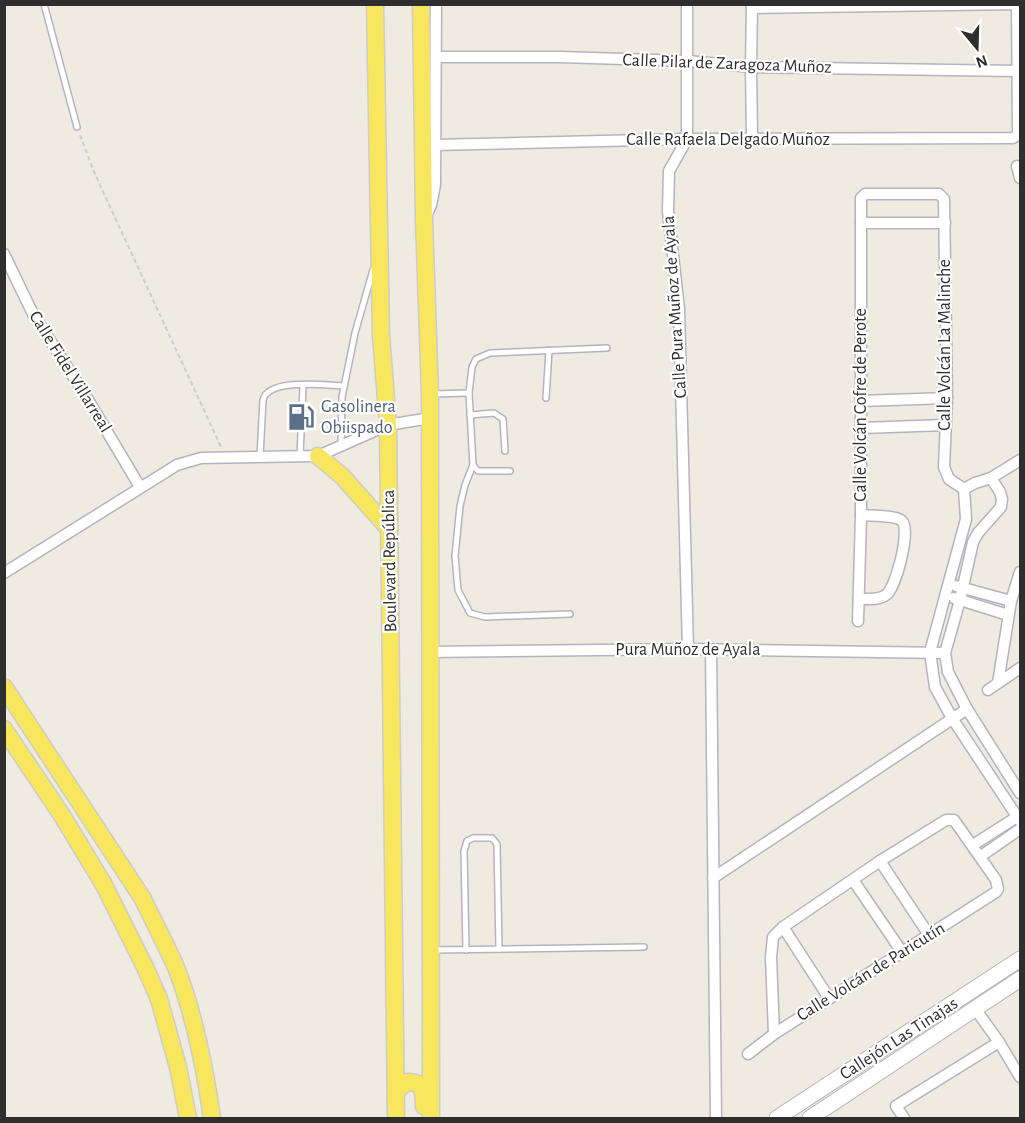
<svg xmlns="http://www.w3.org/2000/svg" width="1025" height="1123" font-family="'Alegreya Sans',sans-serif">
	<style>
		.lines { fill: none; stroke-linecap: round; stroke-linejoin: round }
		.lane-casing { stroke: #b4b4c1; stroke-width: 8 }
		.street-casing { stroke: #b4b4c1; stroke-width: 13 }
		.secondary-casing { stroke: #b4b4c1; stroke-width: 17 }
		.primary-casing { stroke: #cdcdcd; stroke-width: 19 }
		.path { stroke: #cdcdcd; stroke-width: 2; stroke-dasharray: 4.5 3; stroke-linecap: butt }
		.lane { stroke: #fff; stroke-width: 5 }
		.street { stroke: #fff; stroke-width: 10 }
		.secondary { stroke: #fff; stroke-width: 15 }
		.primary { stroke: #f7e65e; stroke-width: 16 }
		.labels { text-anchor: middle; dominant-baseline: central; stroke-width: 4.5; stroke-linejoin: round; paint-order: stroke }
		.street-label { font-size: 18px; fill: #2e2e2e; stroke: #fff }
		.service-label { font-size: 18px; fill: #4e5e75; stroke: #fff; text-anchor: start }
	</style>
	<rect width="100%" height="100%" fill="#efebe0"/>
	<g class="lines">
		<defs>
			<g id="lane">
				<polyline points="44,4 77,127"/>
				<polyline points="432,394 469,393"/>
				<polyline points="546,398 549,350"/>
				<polyline points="470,415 494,413 503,419 505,451"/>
				<polyline points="341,445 342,397 355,333 373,270"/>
				<path d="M260,456L263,400C268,378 325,385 344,386"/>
				<polyline points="300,456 303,386"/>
				<polyline points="473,465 478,471 510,471"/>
				<polyline points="570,614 485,617 470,613 458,590 455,556 460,506 465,485 473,465 469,393 472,367 476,359 490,353 607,348"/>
				<polyline points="433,950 644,947"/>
				<polyline points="466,950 464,851 467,841 473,838 492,838 497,844 499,949"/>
			</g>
			<g id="street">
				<polyline points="687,4 687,139 669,171 668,211 679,309 688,649"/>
				<polyline points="437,57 560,57 688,61 751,67 1018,71"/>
				<polyline points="752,139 751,67 752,4"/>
				<polyline points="434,145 687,139 1013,138 1018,135 1017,4 752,8"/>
				<polyline points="1017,166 1020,178"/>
				<polyline points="426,216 431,205 435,185 436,4"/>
				<polyline points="861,223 945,223"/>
				<polyline points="4,254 33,314 87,398 140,487"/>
				<polyline points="861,401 947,398"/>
				<polyline points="861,428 946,425"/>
				<polyline points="991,478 1000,492 1002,499 1001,507 978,533 973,542 960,600 945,653 948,672 967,709 1020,793"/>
				<polyline points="964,489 966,519 930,652 935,687 952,718 1020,821"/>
				<polyline points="964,489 975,483 991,478 1020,460"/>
				<polyline points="4,573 177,465 201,458 318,456 388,425 430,418"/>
				<polyline points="956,586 1011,601"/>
				<polyline points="954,598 1008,615"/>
				<path d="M859,599C868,599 879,600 886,595C896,588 911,530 902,521C896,515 869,516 861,515"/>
				<polyline points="858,621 861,515 861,198 865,194 939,194 944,199 947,398 944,467 949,479 964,489"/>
				<polyline points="711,650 716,1118"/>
				<polyline points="430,652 688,649 945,653"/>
				<polyline points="998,683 1011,601 1020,572"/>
				<polyline points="988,690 1020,668"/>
				<polyline points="973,845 1020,815"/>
				<polyline points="981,856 1020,829"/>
				<polyline points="880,861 929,935"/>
				<polyline points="713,878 967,709"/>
				<polyline points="853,880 902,952"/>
				<polyline points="783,927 829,998"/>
				<polyline points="976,1010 999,1042 1020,1077"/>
				<polyline points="748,1054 774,1034 996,892 998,889 996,880 954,820 946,820 880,861 783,927 773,937 771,957 774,1034"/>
				<polyline points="904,1118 896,1106 999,1042"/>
			</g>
			<g id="secondary">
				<polyline points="777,1118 1020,959"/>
				<polyline points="810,1118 1020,979"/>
			</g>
			<g id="primary">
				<polyline points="375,4 381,335 388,425 396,1118"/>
				<polyline points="421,4 424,219 430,394 431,1118"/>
				<polyline points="318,456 342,476 389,529"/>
				<path d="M4,687L143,899C154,923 167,946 177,970C195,1017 205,1069 212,1118"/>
				<polyline points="4,729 63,817 104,885 145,967 159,999 178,1067 188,1118"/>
				<path d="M396,1091L407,1082C423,1081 424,1091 424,1106"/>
			</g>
		</defs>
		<use href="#lane" class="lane-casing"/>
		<use href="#street" class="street-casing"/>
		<use href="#secondary" class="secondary-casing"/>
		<use href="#primary" class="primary-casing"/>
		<polyline class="path" points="80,135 94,172 221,447"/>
		<use href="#lane" class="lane"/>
		<use href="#street" class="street"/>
		<use href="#secondary" class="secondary"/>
		<use href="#primary" class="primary"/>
	</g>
	<defs>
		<symbol id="fuel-bare" viewBox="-9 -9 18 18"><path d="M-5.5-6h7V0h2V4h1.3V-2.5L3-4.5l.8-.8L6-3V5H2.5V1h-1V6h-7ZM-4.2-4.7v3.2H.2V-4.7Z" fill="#5c6f8a" stroke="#fff" stroke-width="2.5" paint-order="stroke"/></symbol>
	</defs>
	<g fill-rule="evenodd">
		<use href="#fuel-bare" x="282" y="398" width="38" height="38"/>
	</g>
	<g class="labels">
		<g class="street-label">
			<text transform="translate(727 64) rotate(2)">Calle Pilar de Zaragoza Muñoz</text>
			<text x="728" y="140">Calle Rafaela Delgado Muñoz</text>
			<text transform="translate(675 307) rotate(-94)">Calle Pura Muñoz de Ayala</text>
			<text transform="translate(945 345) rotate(-90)">Calle Volcán La Malinche</text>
			<text transform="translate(70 372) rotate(58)">Calle Fidel Villarreal</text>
			<text transform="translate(861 405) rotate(-90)">Calle Volcán Cofre de Perote</text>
			<text transform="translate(390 561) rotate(-91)">Boulevard República</text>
			<text x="688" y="650">Pura Muñoz de Ayala</text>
			<text transform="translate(871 972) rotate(-32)">Calle Volcán de Paricutín</text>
			<text transform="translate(899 1039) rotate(-33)">Callejón Las Tinajas</text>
		</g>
		<g class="service-label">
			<text x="321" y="407">Gasolinera<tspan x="321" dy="21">Obiispado</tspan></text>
		</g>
	</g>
	<rect width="1025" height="1123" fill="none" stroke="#2e2e2e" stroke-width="12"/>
	<g transform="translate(977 48) rotate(161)" stroke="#ffffff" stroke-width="4.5" paint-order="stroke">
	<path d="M0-4.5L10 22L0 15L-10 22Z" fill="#2e2e2e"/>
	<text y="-9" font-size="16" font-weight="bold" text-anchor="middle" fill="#2e2e2e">N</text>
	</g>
</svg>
